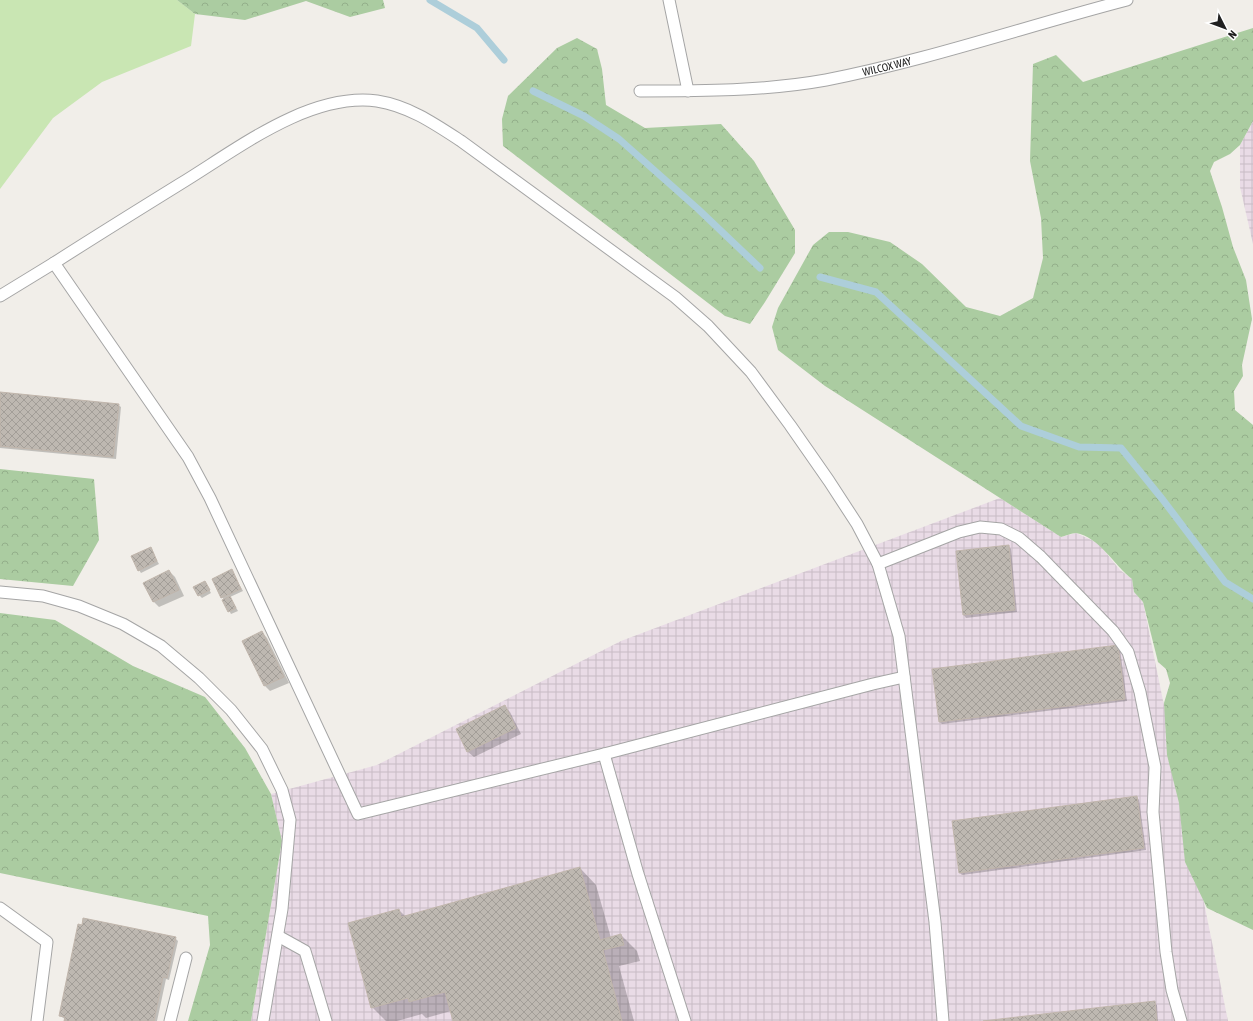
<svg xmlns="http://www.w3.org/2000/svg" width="1253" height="1021" font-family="'Asap Condensed',sans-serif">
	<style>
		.industrial { fill: url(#industrial-grid) }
		.grass { fill: #c9e6b3 }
		.forest { fill: url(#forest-crowns) }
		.shadow { fill: #0003 }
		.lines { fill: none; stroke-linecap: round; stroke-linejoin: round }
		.stream { stroke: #adceda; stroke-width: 7 }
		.building { fill: url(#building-cross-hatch); stroke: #c1b6ac }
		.service-casing { stroke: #a5a5a5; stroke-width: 13 }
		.service { stroke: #fff; stroke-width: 11 }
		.labels { text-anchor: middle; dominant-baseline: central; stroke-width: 4; stroke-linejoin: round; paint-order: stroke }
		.street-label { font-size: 11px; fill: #212121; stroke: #fff }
	</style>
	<defs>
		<pattern id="industrial-grid" width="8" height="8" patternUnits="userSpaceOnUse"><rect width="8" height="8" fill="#e9dbe6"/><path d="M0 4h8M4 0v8" fill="none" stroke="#c8bcc5"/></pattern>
		<pattern id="forest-crowns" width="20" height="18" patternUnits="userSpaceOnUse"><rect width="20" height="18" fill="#abcca1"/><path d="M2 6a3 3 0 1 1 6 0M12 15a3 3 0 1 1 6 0" fill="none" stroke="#93af8a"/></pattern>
		<pattern id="building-cross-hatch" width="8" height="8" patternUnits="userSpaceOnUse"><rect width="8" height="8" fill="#beb8b1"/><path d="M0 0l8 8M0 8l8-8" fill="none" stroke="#a39e98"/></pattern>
	</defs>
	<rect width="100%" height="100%" fill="#f1eee9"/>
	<g class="industrial">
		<polygon points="1253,121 1253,244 1240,187 1240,145"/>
		<polygon points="1000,498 1061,537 1076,533 1098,543 1120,570 1132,579 1134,592 1143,602 1228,1021 251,1021 282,841 271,794 377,765 621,641"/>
	</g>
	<polygon class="grass" points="0,0 177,0 195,14 191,46 102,82 53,118 0,189"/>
	<g class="forest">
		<polygon points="177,0 383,0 385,8 350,17 306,1 245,20 195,14"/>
		<path d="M1253,28V121L1240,145L1230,154L1214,162L1210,171L1222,207L1233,247L1246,280L1252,319L1242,365L1243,376L1234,391L1235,410L1253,425V930L1207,908L1185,862L1179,803L1167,755L1164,703L1170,683L1166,669L1158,662L1143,602L1134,592L1132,579C1114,565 1099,537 1076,533C1072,533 1065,536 1061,537L825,386L778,350L772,327L778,308L813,245L829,232H848L890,242L922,264L966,307L1000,316L1033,298L1043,258L1041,218L1030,161L1033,64L1056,55L1083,82Z"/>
		<polygon points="577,38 597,49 602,69 606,105 645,128 721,124 754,161 795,230 795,253 765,302 750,324 725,316 503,146 502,119 508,96 557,48"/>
		<polygon points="0,469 94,479 99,540 73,586 0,579"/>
		<polygon points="0,613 55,620 133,666 205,697 245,748 271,794 282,841 251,1021 188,1021 210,945 208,916 0,873"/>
	</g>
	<g class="shadow">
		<polygon points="0,393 118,405 121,407 116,459 0,448"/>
		<polygon points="1008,546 1011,549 1017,612 966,618 964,615 957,551"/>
		<polygon points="150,548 159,564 141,573 139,570"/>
		<polygon points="231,570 243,591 230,597 238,611 231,614 213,579"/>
		<polygon points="169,571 175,577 184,596 159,607 154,602 145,583"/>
		<polygon points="205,582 211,593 202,598 199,595"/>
		<polygon points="262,632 267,638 289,683 270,691 265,686"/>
		<polygon points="1118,646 1120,649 1127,701 942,724 940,722"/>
		<polygon points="504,706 510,712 521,734 474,757 468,752 457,730"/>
		<polygon points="1137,797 1139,800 1146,850 962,875 960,873"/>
		<polygon points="580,868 596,885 611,938 621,935 637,951 640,961 619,966 634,1021 454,1021 451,1011 426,1018 422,1014 397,1021 386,1021 372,1007 399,910 406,917"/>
		<polygon points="175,938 178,941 169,980 166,979 157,1021 65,1021 65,1019 60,1016"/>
		<polygon points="1154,1003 1157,1005 1158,1021 992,1021"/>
	</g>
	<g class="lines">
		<g class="stream">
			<polyline points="430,0 477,28 504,60"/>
			<polyline points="533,91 584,116 619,139 698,209 760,268"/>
			<polyline points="820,277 876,292 1021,426 1079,447 1121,448 1163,500 1225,582 1253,599"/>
		</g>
	</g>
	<g class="building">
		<polygon points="0,392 119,404 113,457 0,446"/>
		<polygon points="1009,545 1015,610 963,615 956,551"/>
		<polygon points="151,547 157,561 138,571 131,556"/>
		<polygon points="232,569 241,589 221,598 212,579"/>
		<polygon points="169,570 179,590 153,602 143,583"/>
		<polygon points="205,581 210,590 198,596 193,587"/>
		<polygon points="230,596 236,608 228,612 222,600"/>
		<polygon points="262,631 284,677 264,686 242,641"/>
		<polygon points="1118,645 1125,699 939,722 932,669"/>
		<polygon points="505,705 516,728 467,752 456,729"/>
		<polygon points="1137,796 1144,848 959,873 952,821"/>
		<polygon points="580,867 600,940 621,934 624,945 603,950 622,1021 453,1021 445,992 409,1002 408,998 371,1008 348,923 399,909 401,917"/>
		<polygon points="83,918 176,937 167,978 163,977 154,1021 64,1021 65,1017 59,1016 78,924 82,925"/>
		<polygon points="1155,1001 1157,1021 983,1021"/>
	</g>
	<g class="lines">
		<defs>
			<g id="service">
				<polyline points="669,0 688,91"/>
				<path id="s1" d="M640,91C702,91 765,91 826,80C928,60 1027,26 1127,0"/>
				<path d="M54,263C96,236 138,210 180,184C236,150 309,92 377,101C409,106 435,124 461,141L675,297L708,326L751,372L790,425L829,481L857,524L878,564L899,636L935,922L943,1021"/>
				<polyline points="0,296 54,263 188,457 210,498 358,814 604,754 638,874 685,1021"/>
				<polyline points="878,564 959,532 980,527 1001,529 1019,538 1041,557 1113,631 1128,652 1140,692 1155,767 1153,812 1166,952 1172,990 1181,1021"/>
				<polyline points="0,592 43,596 79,606 123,624 161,646 199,678 231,710 262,749 282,790 290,820 282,909 263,1021"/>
				<polyline points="604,754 873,684 904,677"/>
				<polyline points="0,908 47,942 37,1021"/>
				<polyline points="278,936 305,951 326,1021"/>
				<polyline points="170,1021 186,958"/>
			</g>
		</defs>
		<use href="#service" class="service-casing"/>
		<use href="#service" class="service"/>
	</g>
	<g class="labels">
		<g class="street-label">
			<text stroke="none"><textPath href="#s1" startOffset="249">WILCOX WAY</textPath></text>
		</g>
	</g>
	<g transform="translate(1225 28) rotate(132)" stroke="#ffffff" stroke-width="3" paint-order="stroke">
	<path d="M0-3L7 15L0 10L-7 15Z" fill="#212121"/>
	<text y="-6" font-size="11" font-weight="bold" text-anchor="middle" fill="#212121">N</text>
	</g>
</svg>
